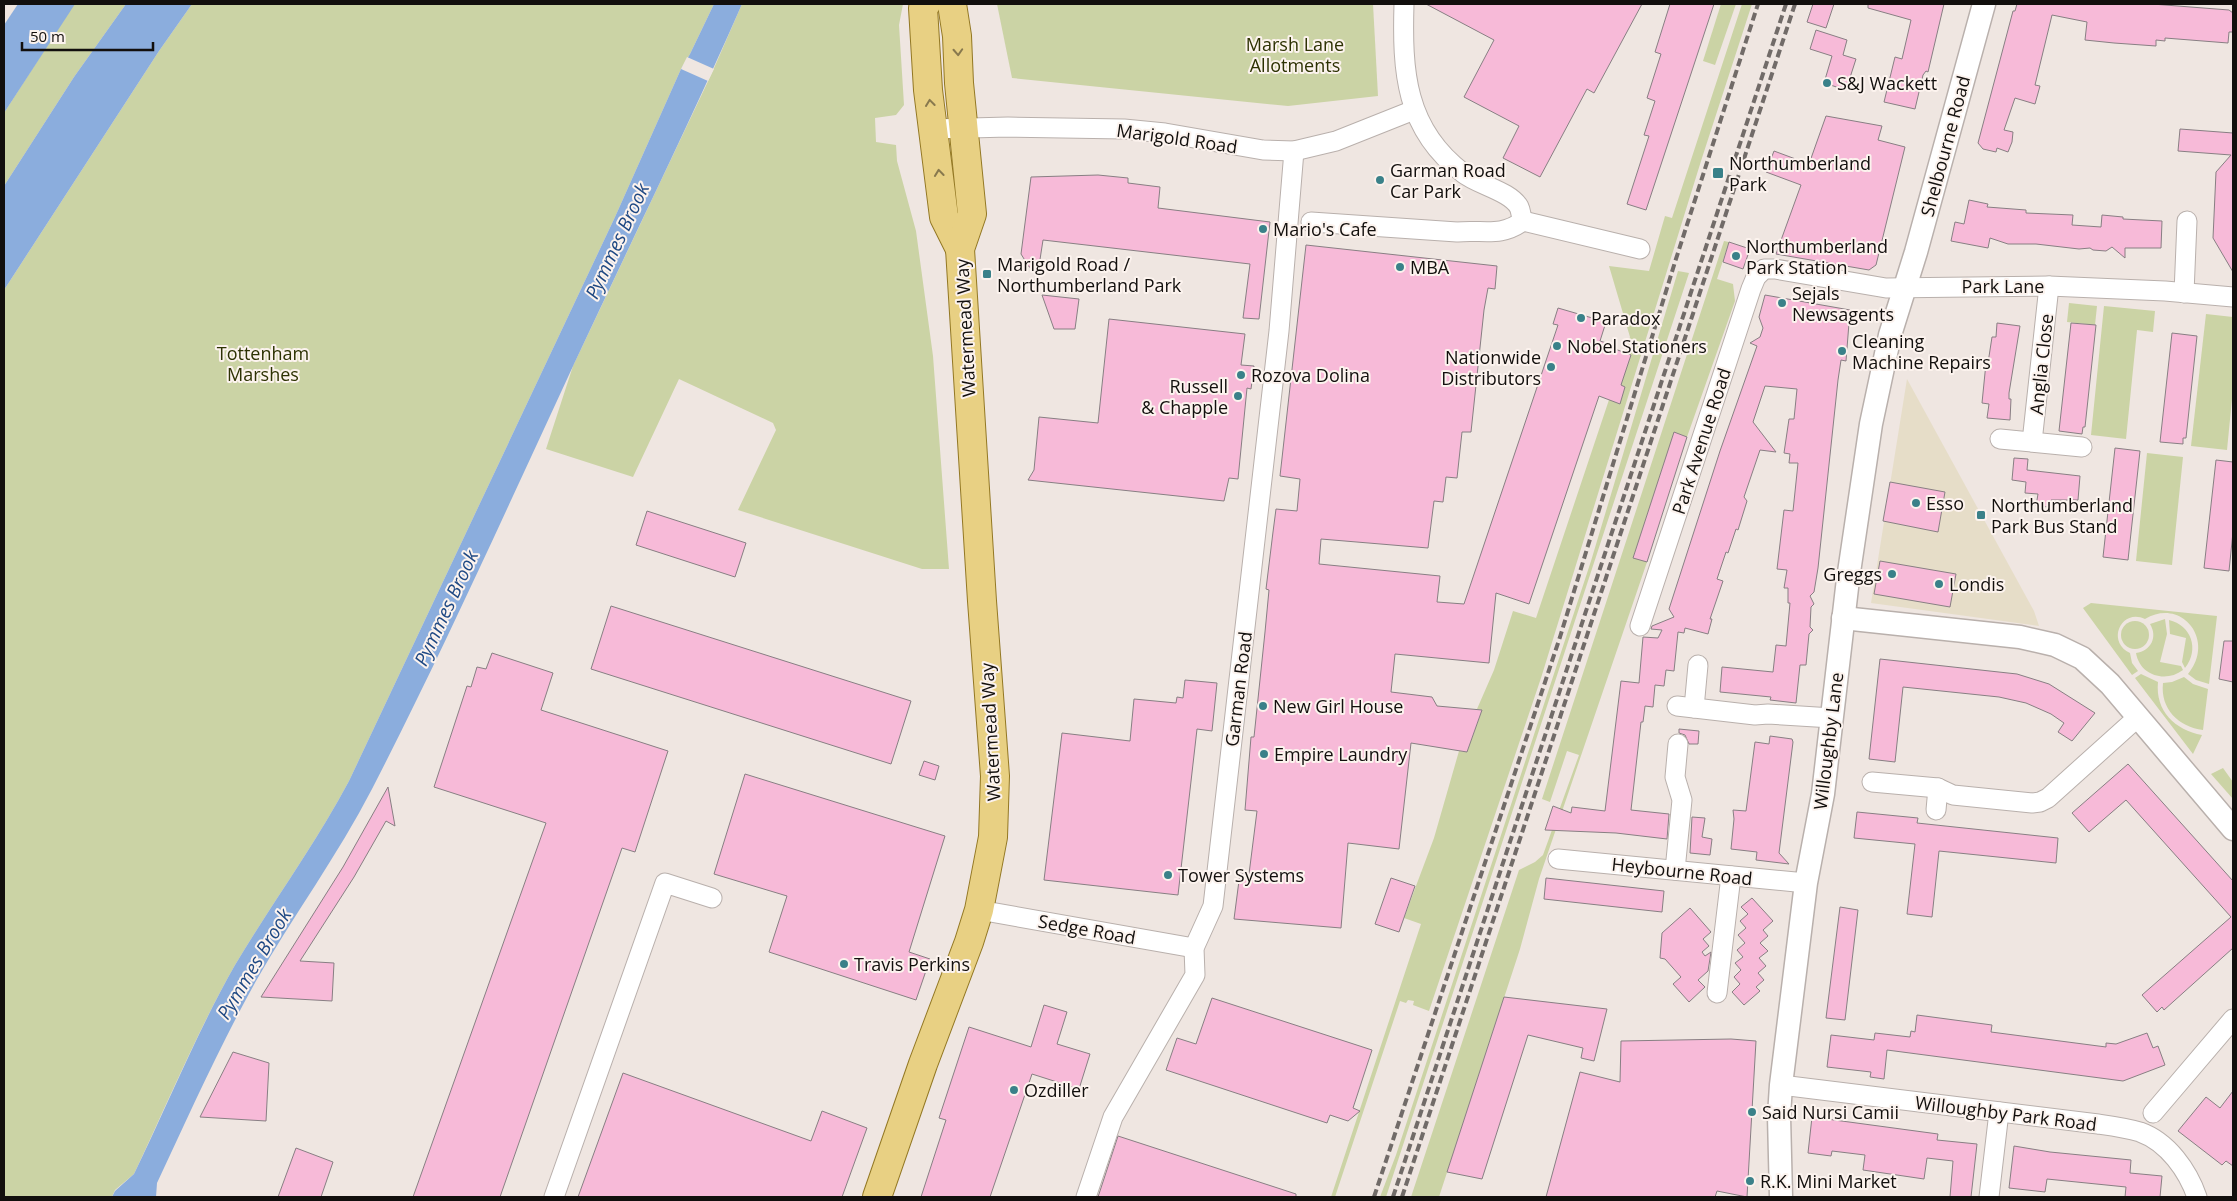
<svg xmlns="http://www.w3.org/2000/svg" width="2237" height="1201" font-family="'Open Sans',sans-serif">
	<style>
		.commercial { fill: #e6ddc8 }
		.green { fill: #cbd3a5 }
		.water { fill: #8baddd }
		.pier { fill: #efe6e1 }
		.building { fill: #f7bad8; stroke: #887f83 }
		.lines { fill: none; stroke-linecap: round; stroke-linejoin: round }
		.minor-casing { stroke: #b9b0ac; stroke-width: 21 }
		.tertiary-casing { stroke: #b9b0ac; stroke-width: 25 }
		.primary-casing { stroke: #937824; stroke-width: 30 }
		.minor { stroke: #fff; stroke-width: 19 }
		.tertiary { stroke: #fff; stroke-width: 22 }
		.primary { stroke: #e8d083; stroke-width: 28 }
		.rail { stroke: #716b68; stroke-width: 4; stroke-dasharray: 8 4; stroke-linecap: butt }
		.oneway { stroke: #88794e }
		.poi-dot { fill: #3a8189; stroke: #fcf3ee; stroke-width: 2 }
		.labels { text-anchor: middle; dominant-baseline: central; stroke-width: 4; stroke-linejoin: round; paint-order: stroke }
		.park-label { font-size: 18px; fill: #2d3203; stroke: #fcf3ee }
		.poi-label { font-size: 18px; fill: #120f0d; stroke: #fcf3ee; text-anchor: start }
		.street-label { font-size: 18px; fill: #120f0d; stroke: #fcf3ee }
		.water-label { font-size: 19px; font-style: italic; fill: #1e4883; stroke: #fcf3ee }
	</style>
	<rect width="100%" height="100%" fill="#efe6e1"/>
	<polygon class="commercial" points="1907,379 2034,611 2039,626 1871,603"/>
	<g class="green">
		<polygon points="74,4 126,4 74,77 4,186 4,113"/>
		<path d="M192,4H714L690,54L681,69L615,217L349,781C315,845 272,903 235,965C197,1032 167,1104 134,1174L115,1190L112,1197H4V290L159,51Z"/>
		<polygon points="742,4 903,4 899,25 904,105 896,115 875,118 876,142 896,145 897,161 916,231 933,356 949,569 922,569 738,510 776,430 773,423 679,379 633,477 546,449 573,366 711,75"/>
		<polygon points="997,4 1373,4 1378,96 1288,106 1012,78"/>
		<polygon points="1721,4 1736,4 1715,65 1703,61"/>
		<polygon points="1742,4 1752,4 1701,161 1541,678 1429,1011 1413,1005 1414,1001 1408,1000 1406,1003 1400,1001 1335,1197 1331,1197 1421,924 1404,918 1434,838 1459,751 1467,752 1482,710 1477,709 1494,670 1513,611 1536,618 1630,337 1609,266 1649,271 1665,216 1672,218"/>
		<polygon points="1724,241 1729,242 1717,279 1733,284 1735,301 1687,437 1674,433 1634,558 1647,562 1539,879 1520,949 1439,1197 1411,1197 1519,870 1535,862 1543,855 1579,755 1567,751 1550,802 1542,799"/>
		<polygon points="1678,271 1689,273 1386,1197 1380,1197 1396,1155 1591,561"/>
		<polygon points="2069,303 2097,306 2095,325 2067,322"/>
		<polygon points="2104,306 2155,311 2153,332 2137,330 2126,439 2091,435"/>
		<polygon points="2206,314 2233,317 2233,389 2227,450 2191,446"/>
		<polygon points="2147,453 2183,457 2172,565 2136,561"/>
		<path d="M2091,603L2217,616L2209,684L2196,680L2188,674C2216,641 2182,597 2145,619C2121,608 2106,642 2130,653L2132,663L2138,671L2132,675L2083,608Z"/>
		<path d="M2165,619L2167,634L2160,662L2181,666L2183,670C2166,683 2140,676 2136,653C2151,651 2158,637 2150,624Z"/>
		<path d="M2169,620C2191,625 2200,649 2185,668L2182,662L2186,638L2170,634Z"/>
		<circle cx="2135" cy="635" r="14"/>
		<path d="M2141,674L2158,682C2155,711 2175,730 2202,735L2193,754L2135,678Z"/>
		<path d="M2184,677L2193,684L2208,689L2203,730C2179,727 2160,709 2163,683L2172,682Z"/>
		<polygon points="2223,768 2233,782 2233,799 2211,774"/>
	</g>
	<g class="water">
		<polygon points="18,4 75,4 4,113 4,25"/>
		<polygon points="126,4 192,4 159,51 4,290 4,186 74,77"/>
		<path d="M714,4H742C689,125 630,244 574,364C508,506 444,649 372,789C338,855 293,916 256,981C219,1047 189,1115 157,1183L156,1197H112L115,1191L134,1174C168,1104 197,1032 235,965C272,903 315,845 349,781L615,217L681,69L690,54Z"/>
	</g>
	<polygon class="pier" points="687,57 714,69 708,81 681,69"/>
	<g class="building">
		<polygon points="1426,4 1642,4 1594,93 1587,89 1540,177 1503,158 1519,126 1464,97 1494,40"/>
		<polygon points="1670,4 1714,4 1646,210 1627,204 1649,136 1644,135 1655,101 1647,98 1661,54 1655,52"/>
		<polygon points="1813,4 1834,4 1826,28 1807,22"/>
		<polygon points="1868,4 1944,4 1928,72 1926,71 1923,75 1915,109 1884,102 1895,57 1902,59 1911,20 1868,8"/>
		<polygon points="2017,4 2152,4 2229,10 2233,13 2233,32 2229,32 2228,43 2165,38 2165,41 2156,40 2156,46 2114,43 2085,40 2087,22 2052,15 2035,85 2040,86 2035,104 2015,98 2004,130 2013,132 2012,142 2008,152 1997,148 1996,152 1983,149 1978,143 2013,11 2015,11"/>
		<polygon points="1816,30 1847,40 1843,55 1856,59 1846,90 1824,83 1832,56 1810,49"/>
		<polygon points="1826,116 1882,126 1878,140 1905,147 1876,265 1869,270 1776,254 1801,185 1766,172 1774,151 1809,164"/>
		<polygon points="2180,129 2233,133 2233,272 2213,238 2216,172 2231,155 2178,151"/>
		<polygon points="1098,175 1128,178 1128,183 1160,187 1158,208 1270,222 1259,319 1243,318 1250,264 1043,240 1039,266 1029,267 1021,254 1031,177"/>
		<polygon points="1969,200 1988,204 1987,207 2026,210 2026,213 2073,215 2072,225 2101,227 2102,215 2123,217 2123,219 2162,221 2161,248 2125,248 2125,258 2112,247 2106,251 2093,250 2090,248 2079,249 2036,244 2008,244 1990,238 1988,248 1951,241 1955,222 1964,224"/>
		<polygon points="1729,242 1750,249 1743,269 1723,262"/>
		<polygon points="1306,245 1497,266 1495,289 1488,288 1484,310 1471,432 1462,432 1457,478 1446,477 1443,502 1434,501 1428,548 1321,539 1319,564 1440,576 1437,602 1464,604 1558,325 1553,324 1558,308 1606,322 1600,341 1616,346 1615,349 1631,355 1621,385 1625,387 1620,404 1599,396 1529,604 1496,593 1489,663 1395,654 1391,692 1432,697 1437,706 1482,710 1467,752 1411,743 1399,849 1348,843 1341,928 1234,919 1240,873 1249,874 1257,811 1245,810 1251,737 1254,737 1265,632 1269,590 1266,589 1273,532 1276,509 1297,511 1300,479 1280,476"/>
		<polygon points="1042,295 1079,299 1075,329 1054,329"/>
		<polygon points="1765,295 1850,310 1846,361 1841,360 1838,380 1818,568 1814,592 1810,596 1814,604 1811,607 1810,627 1813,630 1809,634 1806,665 1800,665 1796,703 1770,700 1771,697 1720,692 1722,667 1773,672 1776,645 1786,646 1790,603 1788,603 1788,588 1784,588 1787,570 1777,569 1784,510 1793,511 1798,463 1789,463 1790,454 1784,453 1789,419 1794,419 1797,389 1765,386 1753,422 1776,452 1760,450 1744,497 1747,501 1738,530 1736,529 1728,553 1726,552 1717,579 1723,581 1710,619 1712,619 1708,634 1685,628 1684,633 1678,632 1674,671 1666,670 1664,686 1655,685 1653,707 1645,706 1643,722 1641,722 1631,810 1669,814 1667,839 1616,833 1545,830 1553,806 1571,813 1572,807 1605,811 1621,681 1639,683 1643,637 1658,638 1662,630 1651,629 1652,626 1674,617 1669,609 1720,451 1757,346 1750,343 1760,337 1763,328 1759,317"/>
		<polygon points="1109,319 1245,334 1241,365 1254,366 1251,389 1247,388 1238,479 1229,478 1224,501 1028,480 1034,470 1039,417 1098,423"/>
		<polygon points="1997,323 2020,326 2009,393 2009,399 2011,399 2010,420 1987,418 1989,404 1982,403 1986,363 1988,363 1992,337 1996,337"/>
		<polygon points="2071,323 2096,325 2085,427 2083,427 2082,434 2059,431"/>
		<polygon points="2172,333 2197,336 2186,438 2183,438 2183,444 2160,442"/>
		<polygon points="1674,432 1687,437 1647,562 1633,558"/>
		<polygon points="2115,448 2140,451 2128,560 2103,557"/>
		<polygon points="2014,458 2028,459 2027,470 2080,476 2078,500 2051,500 2050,507 2036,506 2038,494 2025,493 2026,482 2012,480"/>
		<polygon points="2216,460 2233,462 2233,532 2229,571 2204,568"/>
		<polygon points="1890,482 1945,492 1938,532 1883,521"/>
		<polygon points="647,511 746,543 735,577 636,545"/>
		<polygon points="1880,561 1956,574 1950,607 1874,594"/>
		<polygon points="611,606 911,701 891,764 591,669"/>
		<polygon points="2224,641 2233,641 2233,682 2219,679"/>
		<polygon points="492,653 553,673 541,710 668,751 635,852 622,848 500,1197 413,1197 546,823 434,787 467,686 471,687 477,667 486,669"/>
		<polygon points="1880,659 2017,674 2049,684 2095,713 2072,741 2058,732 2064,723 2051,714 2026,703 1999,697 1903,687 1895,762 1869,759"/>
		<polygon points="1185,680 1217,683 1212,731 1197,729 1178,895 1044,880 1062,733 1130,741 1134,699 1176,703 1177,697 1183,698"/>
		<polygon points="1679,729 1699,731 1698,744 1689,744 1685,735 1679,733"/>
		<polygon points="1770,736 1792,739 1793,742 1779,853 1789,864 1756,860 1757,852 1731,849 1734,819 1733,810 1746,811 1755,742 1769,744"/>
		<polygon points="924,761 939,766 935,780 919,775"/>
		<polygon points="2128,764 2233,881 2233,948 2164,1010 2162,1007 2157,1012 2142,995 2231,917 2126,800 2089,832 2072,813"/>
		<polygon points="745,774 945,836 909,952 930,959 916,1000 769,952 787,896 714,874"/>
		<polygon points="388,787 395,826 386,821 354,877 300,961 334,963 332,1001 261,997 343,867"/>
		<polygon points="1857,812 1918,818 1917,823 2058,838 2056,863 1939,851 1932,917 1907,914 1915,844 1854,838"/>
		<polygon points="1692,817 1705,818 1702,837 1712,839 1710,855 1690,853"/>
		<polygon points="1391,878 1415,886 1399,932 1375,924"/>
		<polygon points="1546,878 1664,891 1662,912 1544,899"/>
		<polygon points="1752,898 1773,921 1763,930 1768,936 1760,943 1768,951 1759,958 1766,966 1758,973 1764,980 1756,987 1760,991 1744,1005 1732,992 1740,984 1734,977 1741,970 1735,963 1743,957 1737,950 1745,943 1738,935 1746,928 1740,921 1748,914 1741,907"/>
		<polygon points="1840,907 1858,910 1845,1020 1826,1018"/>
		<polygon points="1690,908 1711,932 1703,939 1709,946 1702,952 1705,956 1711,952 1708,971 1698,980 1705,987 1689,1002 1673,984 1681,977 1665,959 1660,958 1662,933"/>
		<polygon points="1504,997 1607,1009 1594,1061 1581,1058 1583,1048 1528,1035 1482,1179 1447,1172"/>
		<polygon points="1212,998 1372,1050 1353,1108 1360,1111 1348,1121 1330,1115 1327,1123 1166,1070 1177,1038 1196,1044"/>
		<polygon points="1044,1005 1067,1012 1057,1044 1090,1054 1079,1089 1032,1074 990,1197 921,1197 946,1120 939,1118 969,1027 1031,1047"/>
		<polygon points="1917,1015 1992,1025 1991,1032 2106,1047 2106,1043 2116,1044 2147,1033 2153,1048 2158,1046 2165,1065 2123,1081 1887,1050 1884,1079 1870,1077 1871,1072 1827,1067 1831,1035 1874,1040 1875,1033 1910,1037 1911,1031 1915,1032"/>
		<polygon points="1731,1039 1756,1041 1747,1197 1717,1191 1715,1197 1546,1197 1580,1072 1620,1082 1621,1041"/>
		<polygon points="233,1052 269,1063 266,1121 200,1117"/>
		<polygon points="623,1073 811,1141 822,1111 867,1128 842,1197 578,1197"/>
		<polygon points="2233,1091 2233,1166 2226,1161 2222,1165 2178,1131 2206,1097 2220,1108"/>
		<polygon points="1812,1117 1938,1134 1937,1140 1977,1144 1971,1197 1950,1197 1953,1161 1927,1158 1924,1179 1863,1170 1865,1155 1832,1151 1831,1156 1808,1153"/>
		<polygon points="1118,1136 1296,1194 1296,1197 1098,1197"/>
		<polygon points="2014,1146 2050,1152 2131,1160 2130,1173 2162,1176 2160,1197 2125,1197 2126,1187 2047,1179 2045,1192 2009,1188"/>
		<polygon points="296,1148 333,1162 321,1197 278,1197"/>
	</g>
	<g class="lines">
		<defs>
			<g id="minor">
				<path d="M1404,4C1402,71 1405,129 1463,173C1478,185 1510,191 1519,207C1521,211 1521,217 1523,221"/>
				<polyline points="933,129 1008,127 1124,129 1165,133 1263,150 1294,151 1336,141 1414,110"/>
				<path d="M1311,222L1457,232C1482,229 1500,238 1523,221L1640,249"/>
				<polyline points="2184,293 2187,221"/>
				<polyline points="2000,439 2082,447"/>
				<polyline points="2032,442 2049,286"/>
				<polyline points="1640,626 1751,289 1756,277 1764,269 1775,269 1886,288 2049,286 2165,291 2233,297"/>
				<polyline points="1677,706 1755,715 1768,714 1832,718"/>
				<polyline points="1694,708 1698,665"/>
				<polyline points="1872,782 1938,788 1953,795 2032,803 2040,802 2048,798 2138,717"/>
				<polyline points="1936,810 1938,788"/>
				<polyline points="1558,859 1806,883"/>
				<polyline points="1675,870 1682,800 1675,777 1678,744"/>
				<polyline points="979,910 1194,948"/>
				<polyline points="1717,993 1731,876"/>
				<path d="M1781,1085L2098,1124C2112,1126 2127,1128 2140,1132C2168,1142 2188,1171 2197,1197"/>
				<polyline points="2153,1113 2233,1019"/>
				<polyline points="554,1197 665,883 712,898"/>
				<polyline points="1086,1197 1113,1117 1195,975 1194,948 1213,906 1279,331 1294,151"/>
				<polyline points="1989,1197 1999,1112"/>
			</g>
			<g id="tertiary">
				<polyline points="1843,618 2020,637 2055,645 2082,658 2110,684 2233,829"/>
				<polyline points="1781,1197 1779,1116 1781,1085 1806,883 1823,794 1848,579 1871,424 1890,335 1916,252 1984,4"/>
			</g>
			<g id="primary">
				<polyline points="926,4 923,8 928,90 944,217 960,249"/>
				<polyline points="877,1197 923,1064 969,942 979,910 993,837 995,776 982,601 960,249 972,214 959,83 957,36 952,4"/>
			</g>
		</defs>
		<use href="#minor" class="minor-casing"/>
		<use href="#tertiary" class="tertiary-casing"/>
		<use href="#primary" class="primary-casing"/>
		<use href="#minor" class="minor"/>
		<use href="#tertiary" class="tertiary"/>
		<use href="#primary" class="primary"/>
		<g class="rail">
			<polyline points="1374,1197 1560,637 1675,262 1758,4"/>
			<polyline points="1393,1197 1786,4"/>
			<polyline points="1402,1197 1795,4"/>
		</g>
	</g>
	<defs><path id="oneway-chevron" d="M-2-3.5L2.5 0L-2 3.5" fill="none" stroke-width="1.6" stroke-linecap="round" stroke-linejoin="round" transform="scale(1.25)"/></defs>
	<g class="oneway">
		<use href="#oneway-chevron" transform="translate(958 52) rotate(87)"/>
		<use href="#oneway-chevron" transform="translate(930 103) rotate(-97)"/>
		<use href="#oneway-chevron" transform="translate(939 173) rotate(-96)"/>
	</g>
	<g class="poi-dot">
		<circle cx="1827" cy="83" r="5"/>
		<rect x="1712" y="167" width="12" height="12" rx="2.5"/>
		<circle cx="1380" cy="180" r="5"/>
		<circle cx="1263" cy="229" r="5"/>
		<circle cx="1736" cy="256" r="5"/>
		<circle cx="1400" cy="267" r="5"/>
		<rect x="982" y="269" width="10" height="10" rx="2.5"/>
		<circle cx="1782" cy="303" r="5"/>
		<circle cx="1581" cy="318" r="5"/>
		<circle cx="1557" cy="346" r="5"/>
		<circle cx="1842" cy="351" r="5"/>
		<circle cx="1551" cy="367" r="5"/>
		<circle cx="1241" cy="375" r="5"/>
		<circle cx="1238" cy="396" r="5"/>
		<circle cx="1916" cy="503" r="5"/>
		<rect x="1976" y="510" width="10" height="10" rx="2.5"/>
		<circle cx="1892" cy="574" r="5"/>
		<circle cx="1939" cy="584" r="5"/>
		<circle cx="1263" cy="706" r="5"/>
		<circle cx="1264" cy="754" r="5"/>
		<circle cx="1168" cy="875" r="5"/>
		<circle cx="844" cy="964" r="5"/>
		<circle cx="1014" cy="1090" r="5"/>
		<circle cx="1752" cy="1112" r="5"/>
		<circle cx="1750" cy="1181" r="5"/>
	</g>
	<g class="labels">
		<g class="park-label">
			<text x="1295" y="44">Marsh Lane<tspan x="1295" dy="21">Allotments</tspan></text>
			<text x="263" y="353">Tottenham<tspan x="263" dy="21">Marshes</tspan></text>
		</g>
		<g class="poi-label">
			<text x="1837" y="83">S&amp;J Wackett</text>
			<text x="1729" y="163">Northumberland<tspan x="1729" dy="21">Park</tspan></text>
			<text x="1390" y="170">Garman Road<tspan x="1390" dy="21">Car Park</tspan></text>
			<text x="1273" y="229">Mario's Cafe</text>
			<text x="1746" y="246">Northumberland<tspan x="1746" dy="21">Park Station</tspan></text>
			<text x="997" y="264">Marigold Road /<tspan x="997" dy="21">Northumberland Park</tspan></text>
			<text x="1410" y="267">MBA</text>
			<text x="1792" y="293">Sejals<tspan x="1792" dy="21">Newsagents</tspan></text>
			<text x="1591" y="318">Paradox</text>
			<text x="1852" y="341">Cleaning<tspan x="1852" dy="21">Machine Repairs</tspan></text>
			<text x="1567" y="346">Nobel Stationers</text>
			<text x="1541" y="357" text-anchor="end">Nationwide<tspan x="1541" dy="21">Distributors</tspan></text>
			<text x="1251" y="375">Rozova Dolina</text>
			<text x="1228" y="386" text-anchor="end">Russell<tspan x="1228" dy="21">&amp; Chapple</tspan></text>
			<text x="1926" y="503">Esso</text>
			<text x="1991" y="505">Northumberland<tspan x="1991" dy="21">Park Bus Stand</tspan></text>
			<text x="1882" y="574" text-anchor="end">Greggs</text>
			<text x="1949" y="584">Londis</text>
			<text x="1273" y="706">New Girl House</text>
			<text x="1274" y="754">Empire Laundry</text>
			<text x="1178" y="875">Tower Systems</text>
			<text x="854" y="964">Travis Perkins</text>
			<text x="1024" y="1090">Ozdiller</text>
			<text x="1762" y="1112">Said Nursi Camii</text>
			<text x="1760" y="1181">R.K. Mini Market</text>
		</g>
		<g class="street-label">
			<text transform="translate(1177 138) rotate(8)">Marigold Road</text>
			<text transform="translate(1945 146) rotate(-75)">Shelbourne Road</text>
			<text x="2003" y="286">Park Lane</text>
			<text transform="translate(965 328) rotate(-93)">Watermead Way</text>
			<text transform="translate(2041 364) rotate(-84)">Anglia Close</text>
			<text transform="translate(1701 441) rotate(-72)">Park Avenue Road</text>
			<text transform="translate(1238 689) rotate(-83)">Garman Road</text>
			<text transform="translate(990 732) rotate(-93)">Watermead Way</text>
			<text transform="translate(1828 741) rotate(-83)">Willoughby Lane</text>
			<text transform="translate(1682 871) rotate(6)">Heybourne Road</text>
			<text transform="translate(1087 929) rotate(10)">Sedge Road</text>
			<text transform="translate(2006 1113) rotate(7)">Willoughby Park Road</text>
		</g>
		<g class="water-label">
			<text transform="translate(617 241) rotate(-65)">Pymmes Brook</text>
			<text transform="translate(446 608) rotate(-65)">Pymmes Brook</text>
			<text transform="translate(254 964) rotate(-59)">Pymmes Brook</text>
		</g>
	</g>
	<rect width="2237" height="1201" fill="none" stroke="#120f0d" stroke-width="10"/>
	<path d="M22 42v8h131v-8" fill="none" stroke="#120f0d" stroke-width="2.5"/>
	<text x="30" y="42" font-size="15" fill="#120f0d" stroke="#fcf3ee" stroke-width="4" paint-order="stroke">50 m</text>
</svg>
